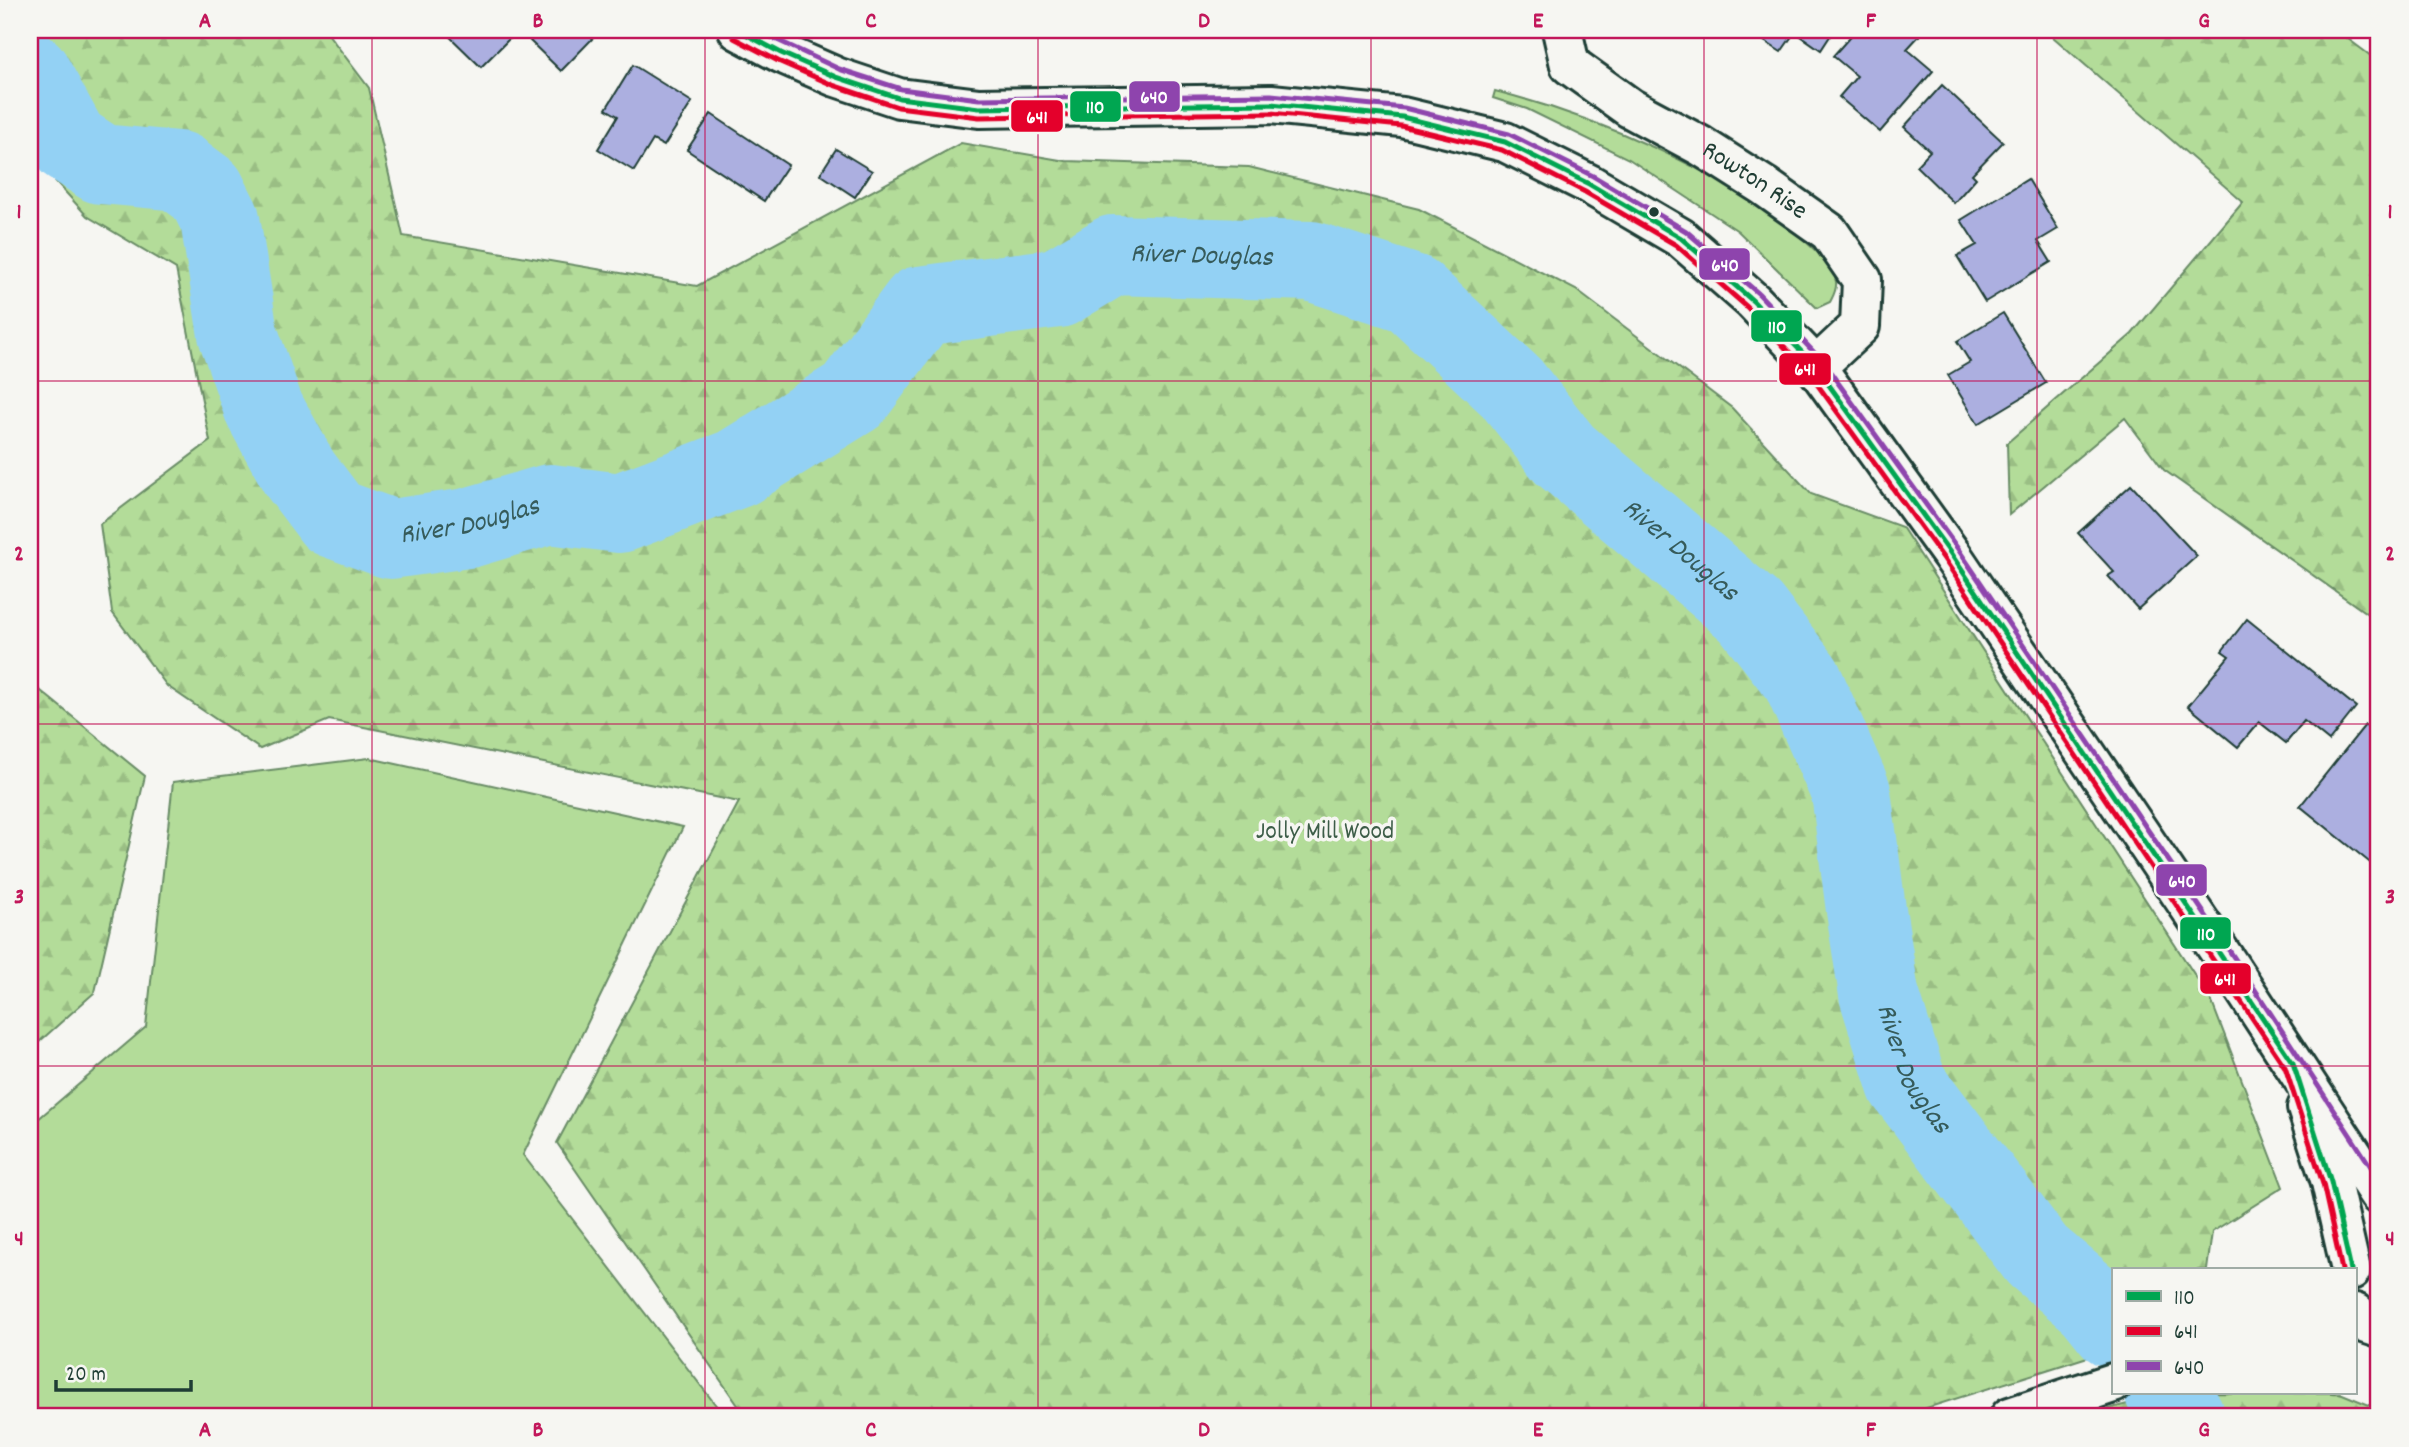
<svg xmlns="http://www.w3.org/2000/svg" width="2409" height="1447" font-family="Dekko,sans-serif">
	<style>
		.green { fill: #b3dc99; stroke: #698c66; stroke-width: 2 }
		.forest { fill: url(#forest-firs); stroke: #698c66; stroke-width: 2 }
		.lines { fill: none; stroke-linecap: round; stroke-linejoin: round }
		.river { stroke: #93d1f4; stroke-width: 80 }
		.building { fill: #acafe0; stroke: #1f3d34; stroke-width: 2 }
		.street-casing { stroke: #1f3d34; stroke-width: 44 }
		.secondary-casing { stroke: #1f3d34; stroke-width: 44 }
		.primary-casing { stroke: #1f3d34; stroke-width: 44 }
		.street { stroke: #f6f6f2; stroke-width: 38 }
		.secondary { stroke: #f6f6f2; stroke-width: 38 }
		.primary { stroke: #f6f6f2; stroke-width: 38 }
		.bus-1-casing { stroke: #f6f6f2; stroke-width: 10 }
		.bus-2-casing { stroke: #f6f6f2; stroke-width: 10 }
		.bus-3-casing { stroke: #f6f6f2; stroke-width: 10 }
		.bus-1 { stroke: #00a651; stroke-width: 5 }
		.bus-2 { stroke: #e4002b; stroke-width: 5 }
		.bus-3 { stroke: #8e44ad; stroke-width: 5 }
		.grid { fill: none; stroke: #c2185b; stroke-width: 2; stroke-opacity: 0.55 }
		.bus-dot { fill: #1f3d34; stroke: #f6f6f2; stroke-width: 2.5 }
		.labels { text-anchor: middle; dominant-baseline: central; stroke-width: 7; stroke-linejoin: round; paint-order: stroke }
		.street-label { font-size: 26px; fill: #1f3d34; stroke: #f6f6f2 }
		.park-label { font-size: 26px; fill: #3d5d48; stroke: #f6f6f2 }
		.water-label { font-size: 28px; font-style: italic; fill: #365b5a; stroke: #f6f6f2 }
		.line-badge { stroke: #f6f6f2; stroke-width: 2.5 }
		.badge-label { font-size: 19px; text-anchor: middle; font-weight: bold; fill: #fff }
		.neatline { fill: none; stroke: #c2185b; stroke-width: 2.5 }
		.grid-label { font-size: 23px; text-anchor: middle; font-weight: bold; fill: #c2185b }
	</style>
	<defs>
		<pattern id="forest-firs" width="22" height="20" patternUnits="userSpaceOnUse" patternTransform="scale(1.75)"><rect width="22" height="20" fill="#b3dc99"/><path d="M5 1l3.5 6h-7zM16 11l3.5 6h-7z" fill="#9abe84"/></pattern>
	</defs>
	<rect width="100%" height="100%" fill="#f6f6f2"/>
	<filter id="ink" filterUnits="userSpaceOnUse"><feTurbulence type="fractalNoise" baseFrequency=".0143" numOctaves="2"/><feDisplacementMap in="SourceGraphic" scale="14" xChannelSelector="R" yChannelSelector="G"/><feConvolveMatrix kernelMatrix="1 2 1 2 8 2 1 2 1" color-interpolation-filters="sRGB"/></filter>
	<g filter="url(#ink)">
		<g class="green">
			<path d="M1495,91C1594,116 1728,172 1805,241C1817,252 1834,265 1836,282C1837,290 1833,296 1830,302L1817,308L1738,231L1629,159L1527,109L1493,98Z"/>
			<polygon points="369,758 683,827 523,1155 725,1417 30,1417 30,1126 146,1027 173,782"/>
		</g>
		<g class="forest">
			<polygon points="30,30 325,30 369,88 403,236 697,286 961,143 1066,161 1249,167 1419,209 1576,290 1732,408 1811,494 1902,527 2211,1000 2283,1187 2212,1232 2207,1270 2113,1270 2113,1349 1898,1417 746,1417 557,1143 739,802 329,720 260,749 167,686 112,612 100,524 210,441 176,269 87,216 30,153"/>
			<polygon points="2045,30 2336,30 2379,62 2379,622 2164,470 2125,418 2009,515 2007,443 2132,334 2243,202"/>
			<polygon points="30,682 145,776 95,992 30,1050"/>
			<polygon points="2169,1393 2340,1393 2379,1409 2379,1417 2088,1417 2089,1414"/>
		</g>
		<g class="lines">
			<g class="river">
				<path id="s1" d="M30,72L69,143L101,164L179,171L206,191L220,219L238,334L264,409L299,473L333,518L391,539L468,528L550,504L620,513L737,468L853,396L920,306L1058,288L1113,255L1311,261L1412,294L1511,387L1564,454L1750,612L1802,679L1851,792L1866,910L1879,994L1907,1084L2037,1256L2093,1303L2113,1328"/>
				<polyline points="2165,1393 2185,1417"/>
			</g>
		</g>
		<g class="building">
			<polygon points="443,30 518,30 481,67"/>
			<polygon points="541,30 588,30 594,37 561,71 530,41"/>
			<polygon points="1747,30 1834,30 1821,50 1795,32 1781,52"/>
			<polygon points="1856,30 1912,30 1919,36 1907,49 1933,71 1880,132 1839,97 1857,76 1833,56"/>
			<polygon points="633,65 692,102 664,146 653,140 634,171 598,149 618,116 606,109"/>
			<polygon points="1942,85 2003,142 1972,174 1976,178 1954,203 1916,166 1930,151 1904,127"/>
			<polygon points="711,114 788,165 764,201 687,150"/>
			<polygon points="836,149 872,171 855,197 820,174"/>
			<polygon points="2028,179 2058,229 2038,241 2051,262 1985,302 1957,256 1977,245 1961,220"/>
			<polygon points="2003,313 2046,383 1978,424 1948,375 1970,362 1957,341"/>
			<polygon points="2131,485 2197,556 2138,609 2108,576 2114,572 2078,533"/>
			<polygon points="2247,619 2356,707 2329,741 2304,721 2286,743 2259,722 2238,747 2188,706 2229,656 2222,651"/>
			<polygon points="2365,725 2379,737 2379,870 2300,806"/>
		</g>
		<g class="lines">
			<defs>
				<g id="street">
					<path id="s2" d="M1562,30L1570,65L1630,108L1701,146L1764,186L1829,232L1862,280L1860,326L1816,367"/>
				</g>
				<polyline id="secondary" points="2010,1417 2113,1383"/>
				<g id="primary">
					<polyline points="738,30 781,53 836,77 899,98 979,108 1271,104 1402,117 1505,142 1589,184 1681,238 1753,301 1816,367 1951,554 2226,961 2379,1195"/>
					<polyline points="2307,1108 2331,1182 2351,1270"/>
					<polyline points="2355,1313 2367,1324 2379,1328"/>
				</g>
			</defs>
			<use href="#street" class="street-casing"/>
			<use href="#secondary" class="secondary-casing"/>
			<use href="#primary" class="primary-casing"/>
			<use href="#street" class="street"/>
			<use href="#secondary" class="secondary"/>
			<use href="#primary" class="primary"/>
			<defs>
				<polyline id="bus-1" points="738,30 781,53 836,77 899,98 979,108 1271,104 1402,117 1505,142 1589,184 1681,238 1753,301 1816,367 1951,554 2293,1063 2331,1182 2351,1270"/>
				<polyline id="bus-2" points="734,38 778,61 833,85 898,107 979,117 1271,113 1401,126 1502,150 1585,192 1676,245 1747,307 1809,373 1944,559 2285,1067 2323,1184 2342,1270"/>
				<polyline id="bus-3" points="756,30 839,69 901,89 979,99 1271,95 1404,108 1509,134 1593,176 1686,231 1759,294 1823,362 1958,549 2233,956 2379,1179"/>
			</defs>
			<use href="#bus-1" class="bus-1-casing"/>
			<use href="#bus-2" class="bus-2-casing"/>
			<use href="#bus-3" class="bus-3-casing"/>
			<use href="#bus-1" class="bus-1"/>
			<use href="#bus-2" class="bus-2"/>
			<use href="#bus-3" class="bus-3"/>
		</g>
	</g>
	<path class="grid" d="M372,30V1417M705,30V1417M1038,30V1417M1371,30V1417M1704,30V1417M2037,30V1417M30,381H2379M30,724H2379M30,1066H2379"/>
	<circle class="bus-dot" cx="1654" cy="212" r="6"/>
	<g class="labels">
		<g class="street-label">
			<text stroke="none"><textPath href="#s2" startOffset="254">Rowton Rise</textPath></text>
		</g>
		<g class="park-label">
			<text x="1325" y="832">Jolly Mill Wood</text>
		</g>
		<g class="water-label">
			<text stroke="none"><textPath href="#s1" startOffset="1549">River Douglas</textPath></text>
			<text stroke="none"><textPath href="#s1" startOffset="730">River Douglas</textPath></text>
			<text stroke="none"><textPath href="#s1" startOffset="2137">River Douglas</textPath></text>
			<text stroke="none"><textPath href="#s1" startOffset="2725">River Douglas</textPath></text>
		</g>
	</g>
	<g class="line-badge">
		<rect x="1128" y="80" width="53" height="33" rx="7" fill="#8e44ad"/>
		<rect x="1069" y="90" width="53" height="33" rx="7" fill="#00a651"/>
		<rect x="1010" y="99" width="54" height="34" rx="7" fill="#e4002b"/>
		<rect x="1698" y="247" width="53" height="34" rx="7" fill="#8e44ad"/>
		<rect x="1750" y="309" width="53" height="34" rx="7" fill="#00a651"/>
		<rect x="1778" y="352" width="54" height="34" rx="7" fill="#e4002b"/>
		<rect x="2155" y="863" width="53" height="34" rx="7" fill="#8e44ad"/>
		<rect x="2179" y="916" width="53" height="34" rx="7" fill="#00a651"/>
		<rect x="2199" y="962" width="53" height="33" rx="7" fill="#e4002b"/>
	</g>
	<g class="badge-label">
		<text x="1154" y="103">640</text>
		<text x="1095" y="113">110</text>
		<text x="1037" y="123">641</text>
		<text x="1725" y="271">640</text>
		<text x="1777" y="333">110</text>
		<text x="1805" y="375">641</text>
		<text x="2182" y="887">640</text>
		<text x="2206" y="940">110</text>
		<text x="2225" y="985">641</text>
	</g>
	<rect width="2409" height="1447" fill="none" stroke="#f6f6f2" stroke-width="77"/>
	<rect x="2112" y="1268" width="245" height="126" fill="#f6f6f2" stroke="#a0aca6" stroke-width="2"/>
	<rect x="2126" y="1291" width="35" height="10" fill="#00a651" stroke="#a0aca6" stroke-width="2"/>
	<text x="2174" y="1304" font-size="21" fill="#1f3d34">110</text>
	<rect x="2126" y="1326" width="35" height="10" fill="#e4002b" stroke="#a0aca6" stroke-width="2"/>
	<text x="2174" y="1338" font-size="21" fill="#1f3d34">641</text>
	<rect x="2126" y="1361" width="35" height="10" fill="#8e44ad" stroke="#a0aca6" stroke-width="2"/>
	<text x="2174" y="1374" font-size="21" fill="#1f3d34">640</text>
	<path d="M56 1380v10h135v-10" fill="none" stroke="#1f3d34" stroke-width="3.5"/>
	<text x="66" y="1380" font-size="21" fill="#1f3d34" stroke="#f6f6f2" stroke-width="5" paint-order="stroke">20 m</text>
	<rect x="38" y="38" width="2332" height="1370" class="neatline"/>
	<g class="grid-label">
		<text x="205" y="27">A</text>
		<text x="538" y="27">B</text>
		<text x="871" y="27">C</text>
		<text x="1204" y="27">D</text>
		<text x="1538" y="27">E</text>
		<text x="1871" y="27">F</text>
		<text x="2204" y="27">G</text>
		<text x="19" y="218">1</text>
		<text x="2390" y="218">1</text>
		<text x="19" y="560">2</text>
		<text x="2390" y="560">2</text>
		<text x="19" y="903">3</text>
		<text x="2390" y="903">3</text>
		<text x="19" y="1245">4</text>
		<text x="2390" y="1245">4</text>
		<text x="205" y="1436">A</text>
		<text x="538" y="1436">B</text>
		<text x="871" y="1436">C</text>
		<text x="1204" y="1436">D</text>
		<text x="1538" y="1436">E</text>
		<text x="1871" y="1436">F</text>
		<text x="2204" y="1436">G</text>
	</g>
</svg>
